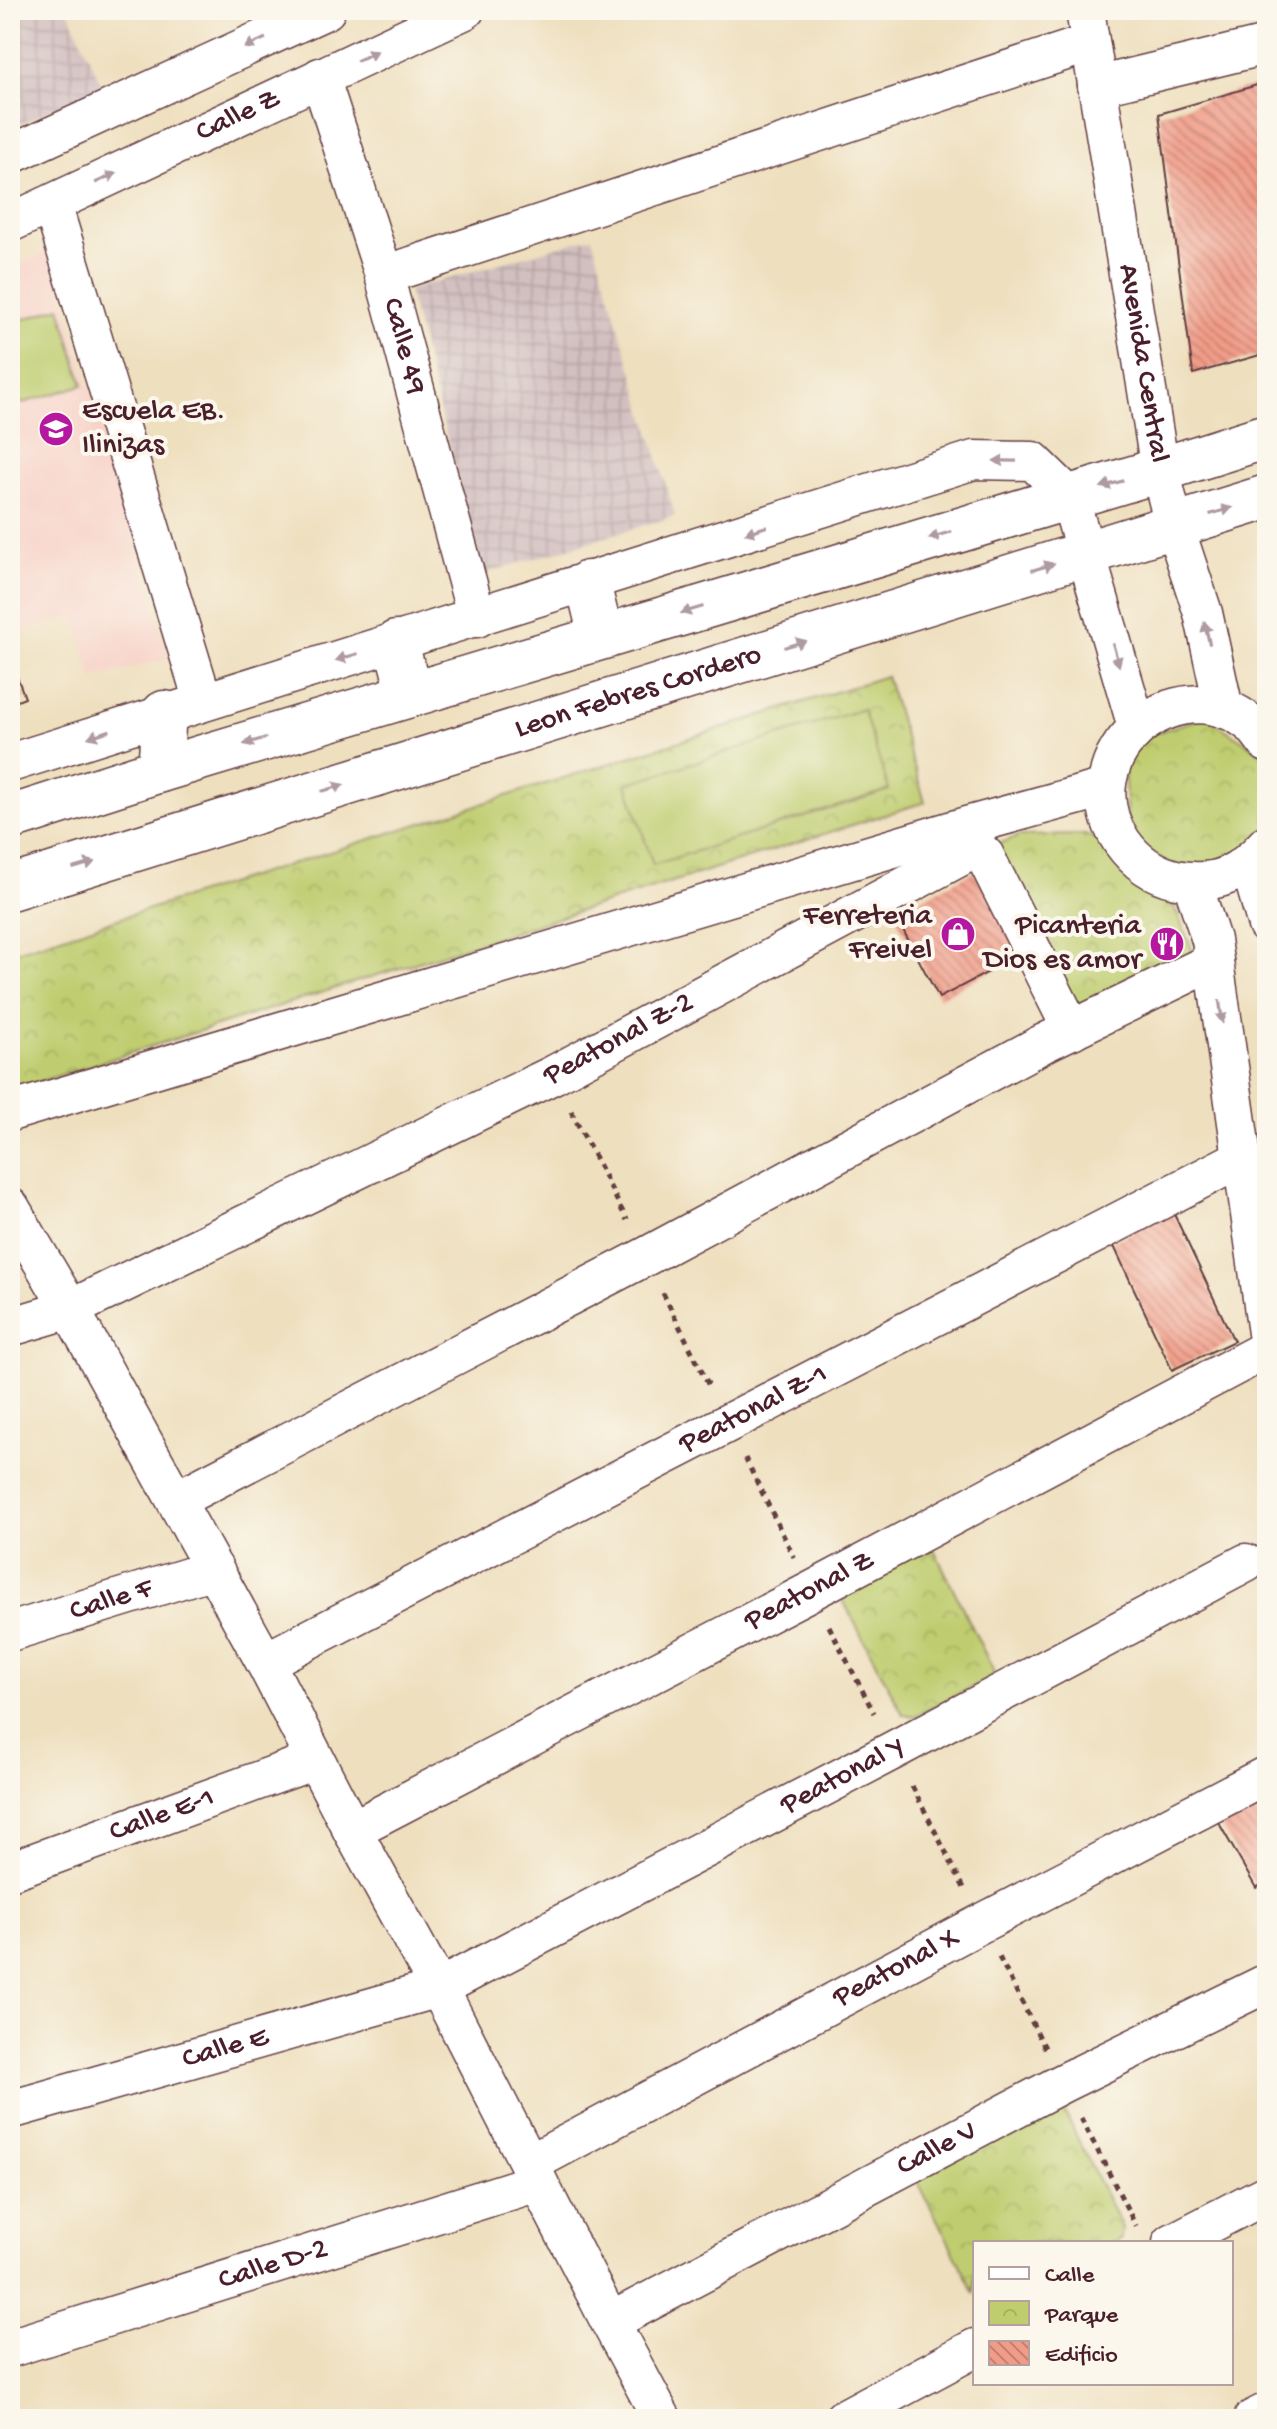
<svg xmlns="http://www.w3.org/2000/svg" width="1277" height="2429" font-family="'Gochi Hand',sans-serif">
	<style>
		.built { fill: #f7d1c7 }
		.industrial { fill: url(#industrial-grid) }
		.park { fill: url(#park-crowns); stroke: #84764d; stroke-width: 2 }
		.pitch { fill: #bfcd6f; stroke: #84764d; stroke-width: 2 }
		.building { fill: url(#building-back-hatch) }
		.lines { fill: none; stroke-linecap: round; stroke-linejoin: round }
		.minor-casing { stroke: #633c41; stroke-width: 41 }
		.tertiary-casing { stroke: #633c41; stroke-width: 47 }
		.path { stroke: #633c41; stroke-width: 5; stroke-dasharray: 6 6; stroke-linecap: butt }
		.minor { stroke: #fff; stroke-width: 38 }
		.tertiary { stroke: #fff; stroke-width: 44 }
		.oneway { fill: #ae9aa0 }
		.labels { text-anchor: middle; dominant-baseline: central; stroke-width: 8; stroke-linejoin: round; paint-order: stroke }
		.street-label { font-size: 30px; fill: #4a1f2b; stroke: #fbf7ec }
		.poi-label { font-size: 30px; fill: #4a1f2b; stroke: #fbf7ec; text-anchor: end }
	</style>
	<defs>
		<pattern id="industrial-grid" width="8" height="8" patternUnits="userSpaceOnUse" patternTransform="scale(2)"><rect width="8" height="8" fill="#d2bfc0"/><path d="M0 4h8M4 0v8" fill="none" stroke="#b6a4a5"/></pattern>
		<pattern id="park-crowns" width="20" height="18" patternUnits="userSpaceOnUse" patternTransform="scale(2)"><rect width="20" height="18" fill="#bfcd6f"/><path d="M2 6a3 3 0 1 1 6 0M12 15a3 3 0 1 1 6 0" fill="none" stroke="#a6b060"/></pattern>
		<pattern id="building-back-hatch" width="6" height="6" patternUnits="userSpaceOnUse" patternTransform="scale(2)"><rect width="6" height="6" fill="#f19c88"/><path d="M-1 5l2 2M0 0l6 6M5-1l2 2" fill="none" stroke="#c57f6f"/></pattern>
	</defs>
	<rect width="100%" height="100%" fill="#fbf7ec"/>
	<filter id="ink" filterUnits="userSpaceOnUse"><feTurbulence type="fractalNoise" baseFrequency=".0125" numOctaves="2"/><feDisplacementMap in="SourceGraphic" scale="16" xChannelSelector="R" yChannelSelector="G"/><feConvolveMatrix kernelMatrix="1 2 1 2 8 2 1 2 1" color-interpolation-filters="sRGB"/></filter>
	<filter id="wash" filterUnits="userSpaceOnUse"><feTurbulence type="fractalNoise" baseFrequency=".006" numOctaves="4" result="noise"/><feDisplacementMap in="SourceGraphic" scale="32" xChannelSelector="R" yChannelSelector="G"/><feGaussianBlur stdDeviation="1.8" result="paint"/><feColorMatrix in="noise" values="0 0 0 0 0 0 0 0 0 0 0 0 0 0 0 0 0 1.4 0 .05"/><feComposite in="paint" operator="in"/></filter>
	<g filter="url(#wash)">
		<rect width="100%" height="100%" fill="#eedfbe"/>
		<polygon class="built" points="49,250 169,659 92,678 74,616 25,631 10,587 10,270"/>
		<g class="industrial">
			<polygon points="10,10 68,10 102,86 10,129"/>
			<polygon points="592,237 675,516 483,574 408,290"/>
		</g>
		<g class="park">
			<polygon points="886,676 925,802 10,1091 10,953"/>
			<polygon points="1206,717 1263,754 1267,771 1267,826 1243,857 1186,873 1128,840 1124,765 1141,737"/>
			<polygon points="1084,835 1104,840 1169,894 1196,959 1076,1013 993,846 1019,836"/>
			<polygon points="929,1539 993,1670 993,1677 915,1716 903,1714 838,1591"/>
			<polygon points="1050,2104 1062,2107 1122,2228 1121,2239 1113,2243 975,2243 975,2294 917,2180"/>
		</g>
		<g class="pitch">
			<polygon points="60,307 83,385 10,407 10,324"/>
			<polygon points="863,709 889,790 653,865 627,784"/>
		</g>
		<g id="blocks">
			<g class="building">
				<polygon points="1267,82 1267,353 1193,374 1159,114"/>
				<polygon points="10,658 25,698 10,704"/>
				<polygon points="976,870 1021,955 939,998 894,913"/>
				<polygon points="1173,1212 1234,1341 1172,1370 1112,1242"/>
				<polygon points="1260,1793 1267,1806 1267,1882 1256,1888 1216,1818"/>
			</g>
		</g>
	</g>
	<g filter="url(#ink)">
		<use href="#blocks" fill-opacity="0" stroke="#633c41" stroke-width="2"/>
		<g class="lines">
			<defs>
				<g id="minor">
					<path id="s1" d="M1085,10L1160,470L1174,525L1203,613L1224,709"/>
					<path id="s2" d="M320,77L384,275L477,618"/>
					<polyline points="1097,86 1267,45"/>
					<polyline points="10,155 326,10"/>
					<polyline points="52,204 203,701"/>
					<path id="s3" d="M10,223L465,10"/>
					<polyline points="384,275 1090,43"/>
					<path d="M1267,743C1262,737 1257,729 1251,724C1176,662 1065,759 1122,842C1136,862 1153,874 1176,879C1217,887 1241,873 1267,844"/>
					<polyline points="10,763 974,460 1033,461 1069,496 1137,727"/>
					<polyline points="1249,863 1267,925"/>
					<polyline points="1192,882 1211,940 1267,1333"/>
					<polyline points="10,1112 970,825 1105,788"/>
					<polyline points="10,1207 70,1309 265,1662 352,1830 439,1988 610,2322 662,2419"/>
					<path id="s4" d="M10,1327L70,1309L553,1075L969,852L979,850L985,856L1072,1030"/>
					<polyline points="176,1500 645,1257 1042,1044 1214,961"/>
					<path id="s5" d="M10,1632L214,1569"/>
					<path id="s6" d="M265,1662L1242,1158"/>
					<path id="s7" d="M352,1830L811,1591L1267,1349"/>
					<path id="s8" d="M10,1871L315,1760"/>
					<path id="s9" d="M10,2110L439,1988L894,1750L1246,1563"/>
					<path id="s10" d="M529,2164L982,1923L1267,1775"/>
					<polyline points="1172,2243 1267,2194"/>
					<path id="s11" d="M610,2322L1063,2083L1267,1983"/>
					<path id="s12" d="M10,2348L538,2182"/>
					<polyline points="843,2419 975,2348"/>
					<polyline points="1253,2419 1267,2412"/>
				</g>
				<g id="tertiary">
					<polyline points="588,583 601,637"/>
					<polyline points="396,643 410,695"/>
					<polyline points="160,770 164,713"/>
					<polyline points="10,818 160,770 1160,470 1267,436"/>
					<path id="s13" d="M10,888L1267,497"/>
				</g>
			</defs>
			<use href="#minor" class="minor-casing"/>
			<use href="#tertiary" class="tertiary-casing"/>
			<g class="path">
				<polyline points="571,1111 627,1220"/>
				<polyline points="663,1293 710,1388"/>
				<polyline points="745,1458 794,1557"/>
				<polyline points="829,1626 874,1713"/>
				<polyline points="912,1786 964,1888"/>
				<polyline points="999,1957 1045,2048"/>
				<polyline points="1081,2118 1136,2226"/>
			</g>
			<use href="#minor" class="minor"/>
			<use href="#tertiary" class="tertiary"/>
		</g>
		<defs><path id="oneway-solid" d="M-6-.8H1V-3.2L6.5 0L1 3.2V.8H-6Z" transform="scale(2)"/></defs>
		<g class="oneway">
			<use href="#oneway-solid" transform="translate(255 43) rotate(155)"/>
			<use href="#oneway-solid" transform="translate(367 56) rotate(-25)"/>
			<use href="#oneway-solid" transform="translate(106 178) rotate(-25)"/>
			<use href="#oneway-solid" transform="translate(1005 461) rotate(-179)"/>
			<use href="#oneway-solid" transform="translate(1112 484) rotate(164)"/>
			<use href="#oneway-solid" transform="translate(1221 511) rotate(-17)"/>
			<use href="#oneway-solid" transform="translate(756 530) rotate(162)"/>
			<use href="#oneway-solid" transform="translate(940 535) rotate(163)"/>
			<use href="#oneway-solid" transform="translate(1043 567) rotate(-17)"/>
			<use href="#oneway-solid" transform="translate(692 610) rotate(163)"/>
			<use href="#oneway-solid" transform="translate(1207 633) rotate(-103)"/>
			<use href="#oneway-solid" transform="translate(795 644) rotate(-17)"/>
			<use href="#oneway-solid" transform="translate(1116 655) rotate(74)"/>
			<use href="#oneway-solid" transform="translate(347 657) rotate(163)"/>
			<use href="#oneway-solid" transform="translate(99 734) rotate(162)"/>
			<use href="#oneway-solid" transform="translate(255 741) rotate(163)"/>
			<use href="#oneway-solid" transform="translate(333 788) rotate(-17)"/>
			<use href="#oneway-solid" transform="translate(84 865) rotate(-17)"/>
			<use href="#oneway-solid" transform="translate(1221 1012) rotate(82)"/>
		</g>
	</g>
	<defs>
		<symbol id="school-disc" viewBox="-11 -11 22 22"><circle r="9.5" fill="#b5179e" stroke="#fbf7ec"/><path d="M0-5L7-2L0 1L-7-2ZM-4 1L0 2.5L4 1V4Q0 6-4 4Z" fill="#fff"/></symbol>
		<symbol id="shop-disc" viewBox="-11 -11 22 22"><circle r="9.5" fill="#b5179e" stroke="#fbf7ec"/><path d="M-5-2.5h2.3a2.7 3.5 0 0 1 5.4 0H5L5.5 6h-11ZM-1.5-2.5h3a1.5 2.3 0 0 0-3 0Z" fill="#fff"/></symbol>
		<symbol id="restaurant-disc" viewBox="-11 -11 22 22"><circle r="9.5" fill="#b5179e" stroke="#fbf7ec"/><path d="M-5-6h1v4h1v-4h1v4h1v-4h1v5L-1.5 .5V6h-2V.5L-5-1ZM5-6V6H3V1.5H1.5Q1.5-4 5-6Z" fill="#fff"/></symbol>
	</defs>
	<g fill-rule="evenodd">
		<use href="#school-disc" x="36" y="409" width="40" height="40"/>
		<use href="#shop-disc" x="938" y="914" width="40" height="40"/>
		<use href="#restaurant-disc" x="1147" y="924" width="40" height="40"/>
	</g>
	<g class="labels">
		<g class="street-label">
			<text stroke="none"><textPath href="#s3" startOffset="252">Calle Z</textPath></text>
			<text stroke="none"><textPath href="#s2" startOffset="282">Calle 49</textPath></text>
			<text stroke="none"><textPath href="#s1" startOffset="358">Avenida Central</textPath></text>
			<text stroke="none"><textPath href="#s13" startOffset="658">Leon Febres Cordero</textPath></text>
			<text stroke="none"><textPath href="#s4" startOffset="674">Peatonal Z-2</textPath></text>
			<text stroke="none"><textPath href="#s6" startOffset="550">Peatonal Z-1</textPath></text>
			<text stroke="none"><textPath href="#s7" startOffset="516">Peatonal Z</textPath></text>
			<text stroke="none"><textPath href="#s5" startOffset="106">Calle F</textPath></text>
			<text stroke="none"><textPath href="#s9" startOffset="902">Peatonal Y</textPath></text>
			<text stroke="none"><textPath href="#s8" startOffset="162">Calle E-1</textPath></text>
			<text stroke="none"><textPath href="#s10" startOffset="416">Peatonal X</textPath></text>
			<text stroke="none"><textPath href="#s9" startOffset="224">Calle E</textPath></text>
			<text stroke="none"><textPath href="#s11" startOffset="370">Calle V</textPath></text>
			<text stroke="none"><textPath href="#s12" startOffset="276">Calle D-2</textPath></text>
		</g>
		<g class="poi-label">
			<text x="82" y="412" text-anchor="start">Escuela EB.<tspan x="82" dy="34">Ilinizas</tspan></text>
			<text x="932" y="917">Ferreteria<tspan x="932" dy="34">Freivel</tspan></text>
			<text x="1141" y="927">Picanteria<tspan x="1141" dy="34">Dios es amor</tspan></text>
		</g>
	</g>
	<rect width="1277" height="2429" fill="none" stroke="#fbf7ec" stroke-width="40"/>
	<rect x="973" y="2241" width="260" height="144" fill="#fbf7ec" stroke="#b4a19f" stroke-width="2"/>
	<rect x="989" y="2267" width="40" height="12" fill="#ffffff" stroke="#b4a19f" stroke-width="2"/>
	<text x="1045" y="2281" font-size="24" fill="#4a1f2b">Calle</text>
	<rect x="989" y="2301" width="40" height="24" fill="url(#park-crowns)" stroke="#b4a19f" stroke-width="2"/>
	<text x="1045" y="2321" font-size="24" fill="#4a1f2b">Parque</text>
	<rect x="989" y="2341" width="40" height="24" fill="url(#building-back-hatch)" stroke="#b4a19f" stroke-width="2"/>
	<text x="1045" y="2361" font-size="24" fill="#4a1f2b">Edificio</text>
</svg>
